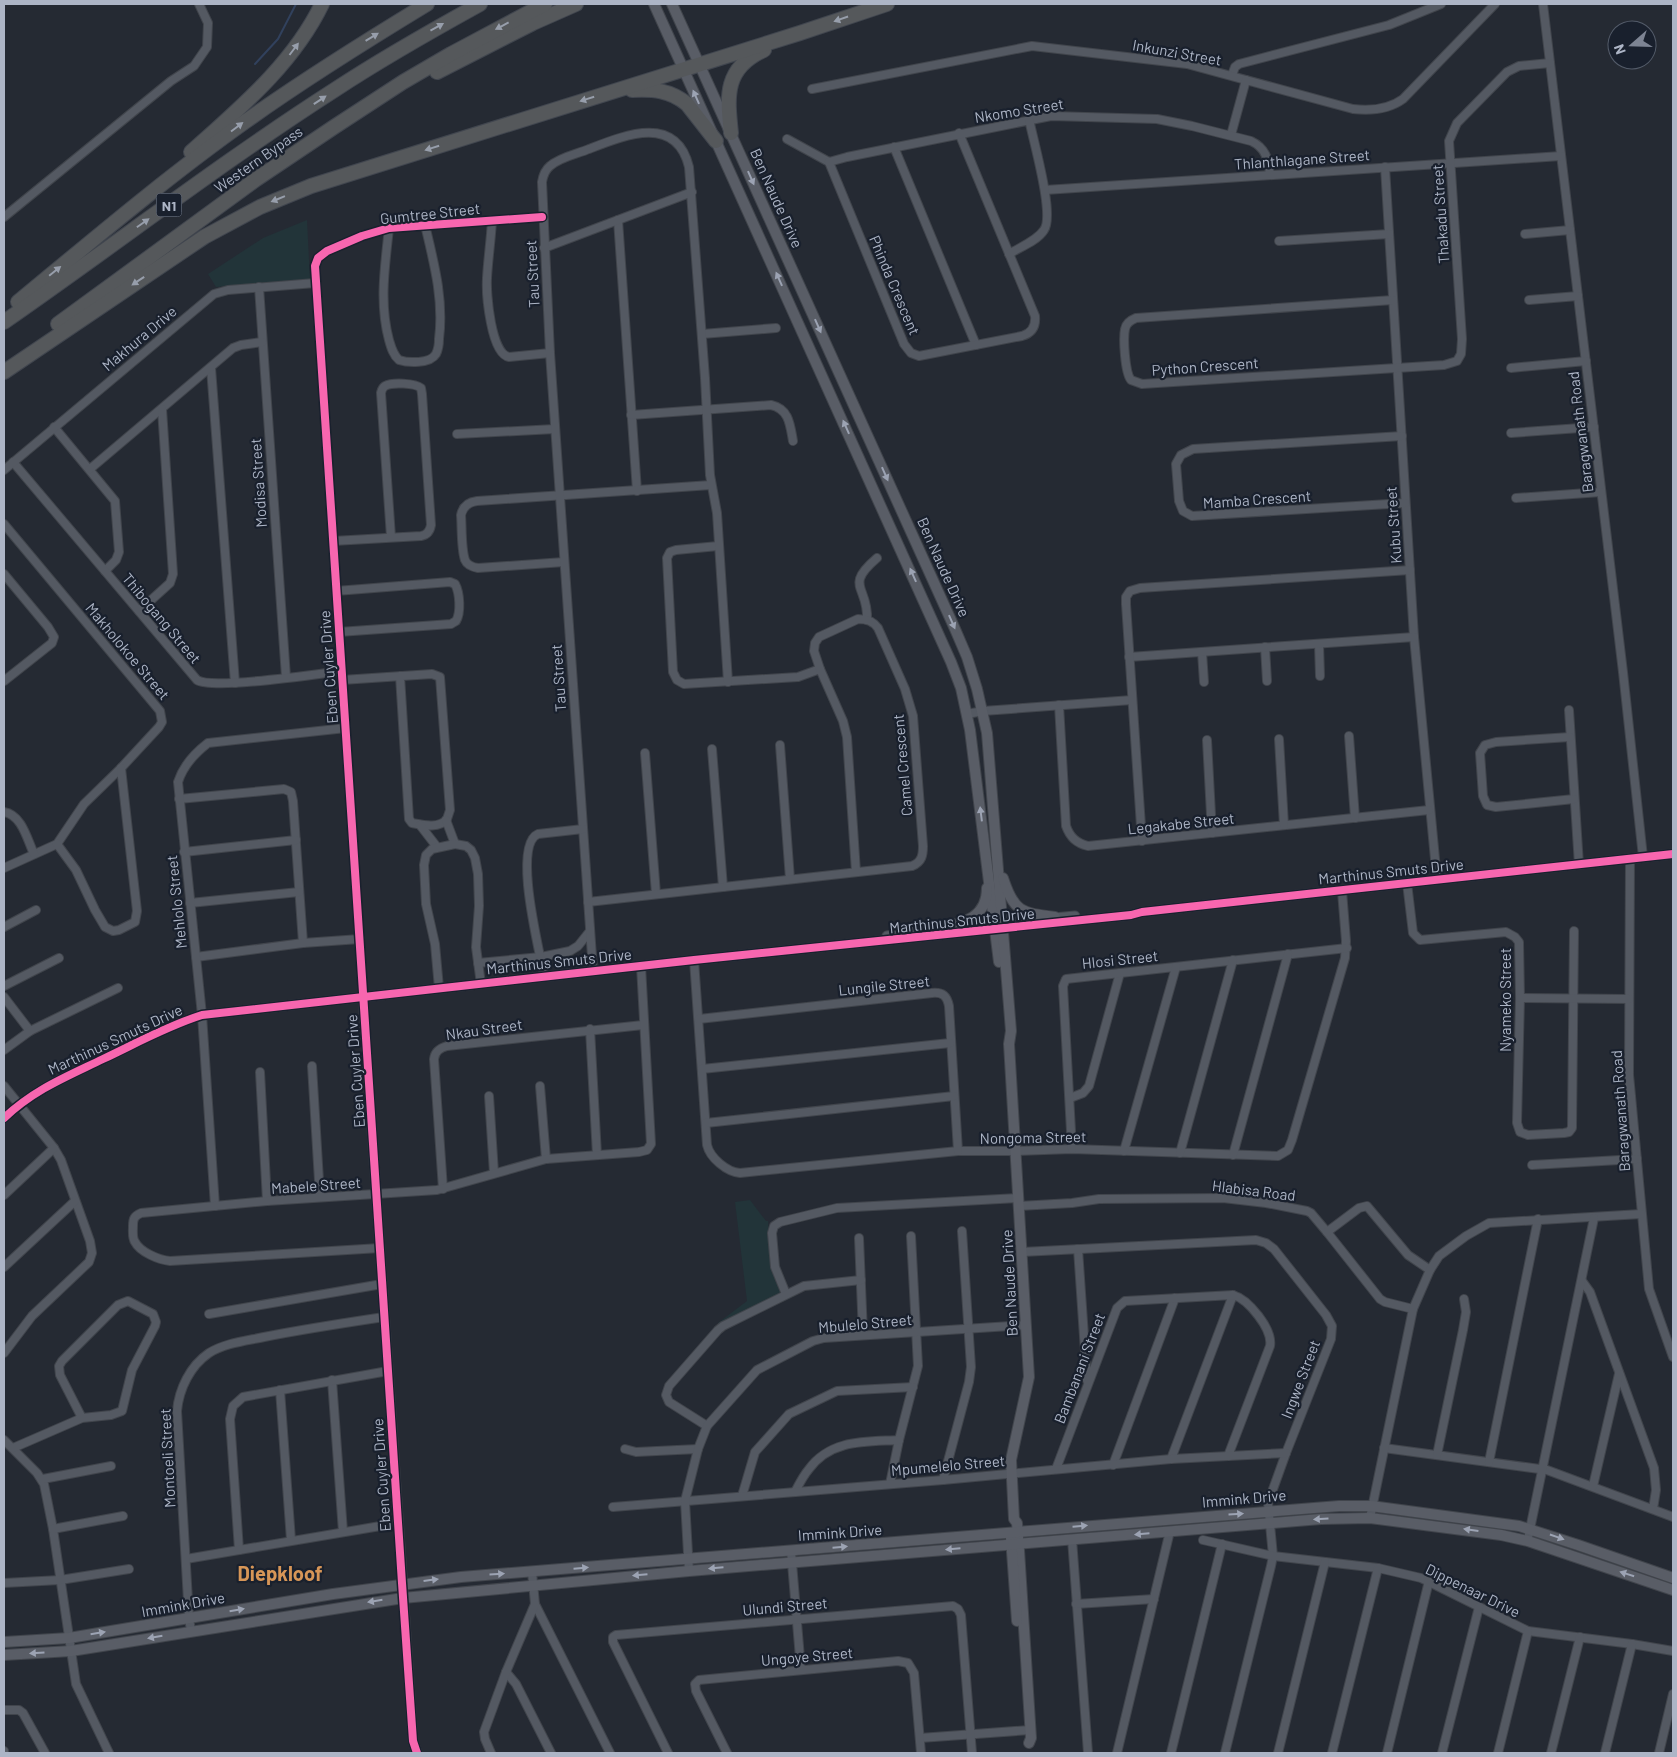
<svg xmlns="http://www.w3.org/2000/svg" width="1677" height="1757" font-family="Barlow,sans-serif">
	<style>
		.green { fill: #223439 }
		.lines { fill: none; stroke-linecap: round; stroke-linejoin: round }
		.stream { stroke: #31415d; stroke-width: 2 }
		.minor-casing { stroke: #41454c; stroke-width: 10 }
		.tertiary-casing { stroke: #41454c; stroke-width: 11 }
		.secondary-casing { stroke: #41454c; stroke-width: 12 }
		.motorway-casing { stroke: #41464f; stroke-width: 16 }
		.minor { stroke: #545962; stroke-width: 8 }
		.tertiary { stroke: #545962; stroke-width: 9 }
		.secondary { stroke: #595d66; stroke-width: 10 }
		.motorway { stroke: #55585b; stroke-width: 14 }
		.cycleway-casing { stroke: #19202d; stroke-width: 11 }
		.cycleway { stroke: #f766af; stroke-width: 8 }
		.oneway { fill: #979eab }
		.oneway2 { fill: #9ca3b3 }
		.labels { text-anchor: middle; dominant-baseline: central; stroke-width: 4.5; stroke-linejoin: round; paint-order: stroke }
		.shield { fill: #19202d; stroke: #818898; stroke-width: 1 }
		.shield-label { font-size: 14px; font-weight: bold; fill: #adb5c6 }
		.street-label { font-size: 15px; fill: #adb5c6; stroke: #19202d }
		.district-label { font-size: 20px; font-weight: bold; fill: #d79657; stroke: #19202d }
	</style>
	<rect width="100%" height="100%" fill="#252a33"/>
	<g class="green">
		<polygon points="307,220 310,280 216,287 208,274 263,238"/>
		<polygon points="750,1200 766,1221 768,1221 772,1272 781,1293 720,1325 718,1323 747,1301 735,1202"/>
	</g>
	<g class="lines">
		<polyline class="stream" points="255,64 278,39 296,4"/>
		<defs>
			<g id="minor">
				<polyline points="1543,4 1623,672 1643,857"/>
				<polyline points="1232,75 1235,67 1239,64 1389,25 1441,4"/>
				<path d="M812,89L1032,46L1187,64L1353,109C1371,111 1388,110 1403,99L1495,4"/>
				<polyline points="1231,135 1246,80"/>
				<polyline points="787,139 829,162"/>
				<polyline points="894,147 976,345"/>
				<path d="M829,162L904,344L911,353L919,356L1022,336C1032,333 1036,326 1035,316L959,133"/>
				<path d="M829,162L847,157L1051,116L1157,119L1192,126L1251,141C1266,148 1268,159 1270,174"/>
				<polyline points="1385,167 1414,637 1437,880"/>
				<polyline points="1045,190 1561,156"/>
				<polyline points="4,217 171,81 194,66 207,47 208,23 199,4"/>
				<path d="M492,220C491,240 488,259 487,278C486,294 491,354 509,357L550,353"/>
				<polyline points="618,220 637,491"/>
				<path d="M389,228C385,266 379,303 389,340C391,347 393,355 399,360C408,363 430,364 436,354C438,350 439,344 439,339C444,300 434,263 425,225"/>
				<polyline points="1525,234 1570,230"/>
				<polyline points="1279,241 1389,234"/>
				<polyline points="544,248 692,192"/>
				<path d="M1009,254C1020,247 1037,241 1044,230C1055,215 1033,140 1029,119"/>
				<polyline points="259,287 286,677"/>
				<path d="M1393,300L1136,318C1131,320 1126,323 1125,329C1123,339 1125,373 1131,380L1142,384L1444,365L1457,361L1461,354L1462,339L1449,141L1457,123L1507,72L1519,66L1550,63"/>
				<polyline points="1529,300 1578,296"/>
				<polyline points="702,334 776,328"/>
				<polyline points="211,368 235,683"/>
				<polyline points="1511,368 1586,361"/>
				<path d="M631,415L771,405C789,409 790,424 793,441"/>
				<polyline points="54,427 115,501 119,552 116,560 105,571"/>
				<polyline points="1511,433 1594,427"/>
				<polyline points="457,434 555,429"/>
				<polyline points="1402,436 1193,449 1181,455 1176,464 1179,501 1183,511 1192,516 1405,503"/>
				<path d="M13,462L197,680C213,690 317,674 342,671"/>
				<polyline points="90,469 233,348 241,345 262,342"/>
				<polyline points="4,470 214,294 228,290 315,283"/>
				<polyline points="1516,498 1601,492"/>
				<polyline points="4,524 160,711 162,722 159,727 121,768 84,804 57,844 4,868"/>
				<path d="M333,541L421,536C427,535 430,531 431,525L422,394L421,388C415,383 392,382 385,386C382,388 382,389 381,393L391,537"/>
				<polyline points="718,546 676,550 670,552 667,558 673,672 677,680 684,684 798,677 820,669"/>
				<path d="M564,562L478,568C472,567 467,565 465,560C461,549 462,527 461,515C463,506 469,502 477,501L711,485"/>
				<polyline points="4,574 48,627 54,637 52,643 4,681"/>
				<path d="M336,591L450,582L455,584C460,593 461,613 456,621L451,624L339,632"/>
				<polyline points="139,611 170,583 173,574 162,409"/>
				<path d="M867,620C869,586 843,587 877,558"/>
				<polyline points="1319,644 1320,676"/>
				<polyline points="1265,647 1267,681"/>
				<polyline points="1202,652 1204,682"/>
				<polyline points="1129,657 1414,637"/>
				<path d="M342,680L432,674L440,677L450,810L447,819C439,829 423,825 412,823L409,819L400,676"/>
				<path d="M1059,705L1066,826C1070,837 1076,843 1088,846L1429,810"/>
				<polyline points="1569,710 1579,865"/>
				<polyline points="967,714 983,711 1132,700"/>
				<polyline points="1349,736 1355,818"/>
				<polyline points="1570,737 1496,742 1485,745 1480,753 1483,796 1487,805 1496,807 1574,799"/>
				<polyline points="1279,739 1284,825"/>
				<polyline points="1207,740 1212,833"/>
				<polyline points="780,745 790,879"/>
				<polyline points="712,749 723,887"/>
				<polyline points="645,753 656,894"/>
				<polyline points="179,799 284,789 291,792 293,801 303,943"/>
				<path d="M4,812C22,815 27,839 34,854"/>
				<polyline points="446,820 455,844"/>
				<polyline points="420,825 437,847"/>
				<polyline points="1142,841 1126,604 1126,597 1130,591 1140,588 1410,570"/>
				<polyline points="57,844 76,870 95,910 105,927 113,931 119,930 135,922 137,911 121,768"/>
				<polyline points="184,852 296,840"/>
				<polyline points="1630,858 1629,1075 1631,1096 1649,1289 1673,1357"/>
				<polyline points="1407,883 1413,933 1420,940 1506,932 1515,937 1519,942 1520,998 1517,1123 1520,1132 1528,1135 1564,1133 1569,1132 1572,1128 1574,931"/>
				<path d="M588,902L912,866C922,862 923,855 923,846L913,716L905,689L878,628C873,621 867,619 858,619L819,637L815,643L814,651L820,669L843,721L847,737L856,872"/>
				<polyline points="190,903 299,892"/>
				<polyline points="4,927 36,910"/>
				<polyline points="196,957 303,943 360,939"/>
				<path d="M694,960L707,1145C710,1158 727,1172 740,1173L958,1151H1016L1072,1149L1278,1156L1288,1150L1292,1140L1345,958L1346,941L1342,891"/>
				<polyline points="478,963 541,957 570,951 578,946 590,931"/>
				<path d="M593,971L550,353L542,182C543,176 545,170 550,166C560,157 577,154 589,149C625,135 676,114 689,167L705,378L710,475L717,513L728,682"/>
				<path d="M544,976C540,952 512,845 538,834L583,829"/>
				<polyline points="4,986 59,958"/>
				<polyline points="439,988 435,944 426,904 424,865 426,855 432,849 455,844 466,846 471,850 475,858 478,874 479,906 476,947 481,984"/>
				<polyline points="363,996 315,266 318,258 327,251 362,236 389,228 542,217"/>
				<polyline points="4,997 30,1031"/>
				<polyline points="1520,998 1629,999"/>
				<path d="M699,1019L932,993C943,992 947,996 949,1006L958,1151"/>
				<polyline points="590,1029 597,1155"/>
				<polyline points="4,1050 30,1031 118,988"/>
				<polyline points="312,1066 320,1197"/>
				<polyline points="702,1069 950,1043"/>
				<polyline points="260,1072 267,1201"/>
				<polyline points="4,1086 54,1148 61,1160 90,1241 92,1253 89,1262 32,1316 4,1353"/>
				<polyline points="540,1086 546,1159"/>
				<polyline points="489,1096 494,1173"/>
				<polyline points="1070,1098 1083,1093 1089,1086 1120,973"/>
				<polyline points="706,1123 954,1096"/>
				<polyline points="1072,1149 1063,986 1066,979 1347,948"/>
				<polyline points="1124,1151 1176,967"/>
				<polyline points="1180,1153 1233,960"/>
				<polyline points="1233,1155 1288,954"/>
				<polyline points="1532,1165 1637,1159"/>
				<path d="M443,1189L434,1059C435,1051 440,1048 447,1046L643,1025"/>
				<polyline points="4,1195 54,1148"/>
				<path d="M215,1206L202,1015L178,782C183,766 195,753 208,743L346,728"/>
				<polyline points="1019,1206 1072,1203 1099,1199 1223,1198 1266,1203 1307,1211 1311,1213 1327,1232 1380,1299 1385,1302 1413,1309"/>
				<polyline points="1327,1232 1359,1208 1367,1206 1408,1255 1430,1270"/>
				<polyline points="859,1238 863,1334"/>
				<path d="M380,1248L170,1261C159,1260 140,1252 135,1242C132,1238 133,1231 133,1226C133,1219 134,1216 141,1213L267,1201L437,1190L546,1159L639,1152L647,1150L651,1144L641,966"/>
				<polyline points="1078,1249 1087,1380"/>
				<polyline points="1022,1252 1256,1240 1266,1243 1274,1249 1326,1315 1332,1326 1331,1339 1286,1453 1268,1503 1273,1556 1271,1566 1225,1753"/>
				<polyline points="4,1267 75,1201"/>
				<polyline points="1582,1281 1590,1292 1654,1468 1656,1490 1653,1509"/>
				<polyline points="786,1294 775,1267 772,1233 774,1226 780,1222 837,1208 1018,1198"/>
				<polyline points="209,1314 382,1284"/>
				<polyline points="332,1380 343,1532"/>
				<polyline points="280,1390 291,1540"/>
				<polyline points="707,1426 669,1402 666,1395 669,1386 718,1330 723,1326 804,1286 861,1280"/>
				<polyline points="4,1440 37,1473 44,1484 53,1529 76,1684 109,1753"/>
				<polyline points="13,1448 82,1418 111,1415 122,1411 132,1370 155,1326 156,1322 153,1314 128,1301 118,1305 62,1361 59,1366 60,1375 82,1418"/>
				<polyline points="1384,1448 1547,1470 1673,1517"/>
				<polyline points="625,1449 636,1452 698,1449"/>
				<polyline points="1437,1455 1463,1330 1466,1312 1464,1299"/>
				<polyline points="1171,1459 1233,1295"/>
				<polyline points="1489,1462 1538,1219"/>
				<polyline points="1113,1465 1175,1298"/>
				<path d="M1056,1469L1117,1308L1125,1301L1233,1295C1248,1299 1273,1329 1270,1346L1228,1456"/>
				<polyline points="43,1479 111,1466"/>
				<polyline points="943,1480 969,1382 971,1367 962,1231"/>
				<polyline points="890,1484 899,1440 918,1366 911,1236"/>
				<polyline points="1593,1486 1619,1374"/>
				<path d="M795,1492C799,1484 803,1476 809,1469C831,1439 866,1442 899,1440"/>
				<polyline points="742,1496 755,1452 789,1414 837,1391 913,1387"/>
				<polyline points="613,1507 943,1480 1171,1459 1286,1453"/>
				<polyline points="1370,1518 1413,1309 1430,1270 1439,1256 1466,1236 1489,1223 1641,1214"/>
				<polyline points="53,1529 123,1516"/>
				<polyline points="1529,1534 1594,1218"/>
				<polyline points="1072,1539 1088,1753"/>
				<polyline points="1203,1540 1273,1556 1378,1568 1421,1578 1528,1631 1632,1644 1673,1651"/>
				<polyline points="239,1550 230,1419 233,1406 243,1397 388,1371"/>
				<polyline points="791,1551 801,1670"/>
				<polyline points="186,1559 398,1523"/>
				<polyline points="689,1571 685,1501 698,1449 707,1426 757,1370 813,1341 824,1338 1026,1325"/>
				<polyline points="4,1583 60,1580 129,1569"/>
				<polyline points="535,1604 610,1753"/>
				<polyline points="1076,1604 1154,1599"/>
				<path d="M191,1631L189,1618L177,1411C179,1389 190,1366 209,1353C225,1343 245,1341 264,1337C304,1329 344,1323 384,1317"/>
				<polyline points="506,1672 516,1684 551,1753"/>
				<polyline points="4,1710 19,1710 23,1713 45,1753"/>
				<polyline points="920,1738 1030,1730"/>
				<polyline points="4,1751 4,1753"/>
				<polyline points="491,1753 485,1739 484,1732 506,1672 535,1604 532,1572"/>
				<polyline points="668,1753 613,1642 613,1637 616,1635 953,1606 958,1609 961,1615 972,1753"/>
				<polyline points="727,1753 696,1691 695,1684 699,1680 898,1661 908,1663 914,1673 921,1753"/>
				<polyline points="1117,1753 1170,1531"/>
				<polyline points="1171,1753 1222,1544"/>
				<polyline points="1278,1753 1325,1562"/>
				<polyline points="1332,1753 1378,1568"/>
				<polyline points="1387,1753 1429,1581"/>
				<polyline points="1442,1753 1479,1607"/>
				<polyline points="1498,1753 1528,1631"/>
				<polyline points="1551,1753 1580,1637"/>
				<polyline points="1605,1753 1632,1644"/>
				<polyline points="1659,1753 1673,1694"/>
			</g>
			<g id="tertiary">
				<polyline points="887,936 917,931 1075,916"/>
				<polyline points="363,996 413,1741 417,1753"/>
				<path d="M4,1118C35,1089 66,1077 103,1059C135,1044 167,1026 202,1015L694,960L1131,915L1142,912L1673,854"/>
			</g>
			<g id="secondary">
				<polyline points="654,4 951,662 961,688 970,730 999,962"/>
				<polyline points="672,4 955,629 967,657 977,689 987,733 1011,1031 1009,1044 1029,1377 1011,1460 1014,1519 1017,1523 1019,1550 1031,1738 1029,1743"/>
				<path d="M1003,878C1014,912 1021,913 1055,917"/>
				<path d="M937,929C962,923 987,919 987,888"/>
				<polyline points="1011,1538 1017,1621"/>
				<polyline points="4,1642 69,1638 333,1594 461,1577 1339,1506 1371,1506 1519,1526 1578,1545 1673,1578"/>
				<polyline points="4,1655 71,1651 403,1598 689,1571 1321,1519 1370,1518 1501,1535 1528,1541 1673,1590"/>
			</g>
			<g id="motorway">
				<polyline points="437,72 533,23 576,4"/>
				<path d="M632,90C653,89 670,90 687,104L716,141"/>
				<path d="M731,133C727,96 724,68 764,50"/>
				<path d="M191,152C240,108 293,64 322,4"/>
				<path d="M18,302C93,240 167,177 246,121C305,79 366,41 427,4"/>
				<path d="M4,322C115,245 222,162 336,89C383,58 431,31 480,4"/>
				<polyline points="58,324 255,180 334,127 403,82 451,54 545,4"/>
				<polyline points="4,372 204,237 260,207 311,186 800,33 887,4"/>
			</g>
		</defs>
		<use href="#minor" class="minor-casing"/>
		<use href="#tertiary" class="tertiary-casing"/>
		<use href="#secondary" class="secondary-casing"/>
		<use href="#motorway" class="motorway-casing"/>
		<use href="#minor" class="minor"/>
		<use href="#tertiary" class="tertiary"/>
		<use href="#secondary" class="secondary"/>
		<use href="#motorway" class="motorway"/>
		<defs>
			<g id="cycleway">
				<path d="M4,1118C35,1089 66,1077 103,1059C135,1044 167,1026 202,1015L694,960L1131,915L1142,912L1673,854"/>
				<polyline points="417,1753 413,1741 402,1583 315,266 318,258 327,251 362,236 389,228 542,217"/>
			</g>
		</defs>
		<use href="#cycleway" class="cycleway-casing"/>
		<use href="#cycleway" class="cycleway"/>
	</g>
	<defs><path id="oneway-solid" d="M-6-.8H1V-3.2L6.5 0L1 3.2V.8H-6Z" transform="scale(1.25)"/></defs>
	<g class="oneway">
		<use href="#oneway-solid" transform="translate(841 19) rotate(161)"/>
		<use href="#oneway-solid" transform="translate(502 26) rotate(152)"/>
		<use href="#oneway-solid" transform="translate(437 27) rotate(-29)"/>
		<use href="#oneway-solid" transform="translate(372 37) rotate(-31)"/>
		<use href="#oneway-solid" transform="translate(294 49) rotate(-53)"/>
		<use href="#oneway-solid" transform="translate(587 99) rotate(163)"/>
		<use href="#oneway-solid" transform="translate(320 100) rotate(-34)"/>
		<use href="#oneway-solid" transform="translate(237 127) rotate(-37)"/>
		<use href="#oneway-solid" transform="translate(432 148) rotate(162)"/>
		<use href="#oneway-solid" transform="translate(278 199) rotate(158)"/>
		<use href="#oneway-solid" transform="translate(143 223) rotate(-35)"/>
		<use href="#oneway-solid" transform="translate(55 271) rotate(-39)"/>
		<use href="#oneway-solid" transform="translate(138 281) rotate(146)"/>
	</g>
	<g class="oneway2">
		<use href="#oneway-solid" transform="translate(696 97) rotate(-114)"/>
		<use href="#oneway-solid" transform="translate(751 178) rotate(66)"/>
		<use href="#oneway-solid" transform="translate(779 279) rotate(-114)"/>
		<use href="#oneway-solid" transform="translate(818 326) rotate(66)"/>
		<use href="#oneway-solid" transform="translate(846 427) rotate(-114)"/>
		<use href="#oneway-solid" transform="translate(885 474) rotate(66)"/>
		<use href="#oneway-solid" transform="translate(913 575) rotate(-114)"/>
		<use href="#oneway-solid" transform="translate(952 622) rotate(66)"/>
		<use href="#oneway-solid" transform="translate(981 814) rotate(-97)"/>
		<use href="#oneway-solid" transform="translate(1236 1514) rotate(-4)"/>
		<use href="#oneway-solid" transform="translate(1321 1519) rotate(177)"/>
		<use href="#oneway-solid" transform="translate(1080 1526) rotate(-5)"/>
		<use href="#oneway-solid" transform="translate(1471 1530) rotate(-172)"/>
		<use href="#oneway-solid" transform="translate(1142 1534) rotate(175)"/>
		<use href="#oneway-solid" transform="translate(1557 1537) rotate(19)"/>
		<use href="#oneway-solid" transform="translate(840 1547) rotate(-5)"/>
		<use href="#oneway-solid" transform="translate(953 1549) rotate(175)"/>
		<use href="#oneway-solid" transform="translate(581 1568) rotate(-5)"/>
		<use href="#oneway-solid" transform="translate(716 1568) rotate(175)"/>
		<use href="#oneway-solid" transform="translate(497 1574) rotate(-4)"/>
		<use href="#oneway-solid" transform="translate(1627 1574) rotate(-162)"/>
		<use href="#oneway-solid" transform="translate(640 1575) rotate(175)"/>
		<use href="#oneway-solid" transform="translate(431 1580) rotate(-7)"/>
		<use href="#oneway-solid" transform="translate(375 1601) rotate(171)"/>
		<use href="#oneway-solid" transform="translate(237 1610) rotate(-10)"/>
		<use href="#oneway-solid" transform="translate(98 1633) rotate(-9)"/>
		<use href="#oneway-solid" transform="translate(155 1637) rotate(170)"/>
		<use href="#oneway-solid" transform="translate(37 1653) rotate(177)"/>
	</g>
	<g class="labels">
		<rect class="shield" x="156.5" y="193.5" width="25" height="23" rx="4"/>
		<g class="shield-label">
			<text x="169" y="205">N1</text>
		</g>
		<g class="street-label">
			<text transform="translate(1177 52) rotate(10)">Inkunzi Street</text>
			<text transform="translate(1019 110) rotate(-9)">Nkomo Street</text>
			<text transform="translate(258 159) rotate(-35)">Western Bypass</text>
			<text transform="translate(1302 159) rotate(-4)">Thlanthlagane Street</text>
			<text transform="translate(777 198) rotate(66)">Ben Naude Drive</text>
			<text transform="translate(430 213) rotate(-6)">Gumtree Street</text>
			<text transform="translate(1440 214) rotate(-94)">Thakadu Street</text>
			<text transform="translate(532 274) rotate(-93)">Tau Street</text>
			<text transform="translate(895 285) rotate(67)">Phinda Crescent</text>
			<text transform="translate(139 338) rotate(-40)">Makhura Drive</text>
			<text transform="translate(1205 366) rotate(-4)">Python Crescent</text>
			<text transform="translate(1580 432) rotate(-97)">Baragwanath Road</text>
			<text transform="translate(258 483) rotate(-94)">Modisa Street</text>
			<text transform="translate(1257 499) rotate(-4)">Mamba Crescent</text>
			<text transform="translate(1393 525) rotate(-94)">Kubu Street</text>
			<text transform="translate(944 567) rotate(66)">Ben Naude Drive</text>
			<text transform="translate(162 618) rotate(50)">Thibogang Street</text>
			<text transform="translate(128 651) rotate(50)">Makholokoe Street</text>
			<text transform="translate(328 667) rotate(-94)">Eben Cuyler Drive</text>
			<text transform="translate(558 678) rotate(-94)">Tau Street</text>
			<text transform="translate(902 765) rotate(-95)">Camel Crescent</text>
			<text transform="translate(1181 823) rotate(-6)">Legakabe Street</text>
			<text transform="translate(1391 871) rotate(-6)">Marthinus Smuts Drive</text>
			<text transform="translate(176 902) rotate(-96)">Mehlolo Street</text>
			<text transform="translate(962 920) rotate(-6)">Marthinus Smuts Drive</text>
			<text transform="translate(1120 959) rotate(-6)">Hlosi Street</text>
			<text transform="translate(559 961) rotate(-6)">Marthinus Smuts Drive</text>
			<text transform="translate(884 985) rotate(-6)">Lungile Street</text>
			<text transform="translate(1505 1000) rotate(-90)">Nyameko Street</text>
			<text transform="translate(484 1029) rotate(-8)">Nkau Street</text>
			<text transform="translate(115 1039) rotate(-25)">Marthinus Smuts Drive</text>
			<text transform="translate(355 1071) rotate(-94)">Eben Cuyler Drive</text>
			<text transform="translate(1620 1111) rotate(-94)">Baragwanath Road</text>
			<text transform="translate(1033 1137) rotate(-1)">Nongoma Street</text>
			<text transform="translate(316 1185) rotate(-4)">Mabele Street</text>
			<text transform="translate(1254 1190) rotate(7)">Hlabisa Road</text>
			<text transform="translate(1009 1283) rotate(-93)">Ben Naude Drive</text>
			<text transform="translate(865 1323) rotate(-5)">Mbulelo Street</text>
			<text transform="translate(1079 1368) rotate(-69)">Bambanani Street</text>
			<text transform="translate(1300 1379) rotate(-69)">Ingwe Street</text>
			<text transform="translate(167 1458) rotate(-93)">Montoeli Street</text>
			<text transform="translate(948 1465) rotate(-5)">Mpumelelo Street</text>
			<text transform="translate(381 1475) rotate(-94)">Eben Cuyler Drive</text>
			<text transform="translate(1244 1498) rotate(-5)">Immink Drive</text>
			<text transform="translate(840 1532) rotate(-4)">Immink Drive</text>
			<text transform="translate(1473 1590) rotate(26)">Dippenaar Drive</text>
			<text transform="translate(183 1604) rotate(-10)">Immink Drive</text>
			<text transform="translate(785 1606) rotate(-5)">Ulundi Street</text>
			<text transform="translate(807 1656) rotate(-5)">Ungoye Street</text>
		</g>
		<g class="district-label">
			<text x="280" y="1573">Diepkloof</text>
		</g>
	</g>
	<rect width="1677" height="1757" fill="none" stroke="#adb5c6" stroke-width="10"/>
	<g transform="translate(1632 45) rotate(250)"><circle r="24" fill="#19202d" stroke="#545c6a"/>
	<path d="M0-4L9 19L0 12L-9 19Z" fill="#7d8493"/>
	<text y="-8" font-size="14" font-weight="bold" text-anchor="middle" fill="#adb5c6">N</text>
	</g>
</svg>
